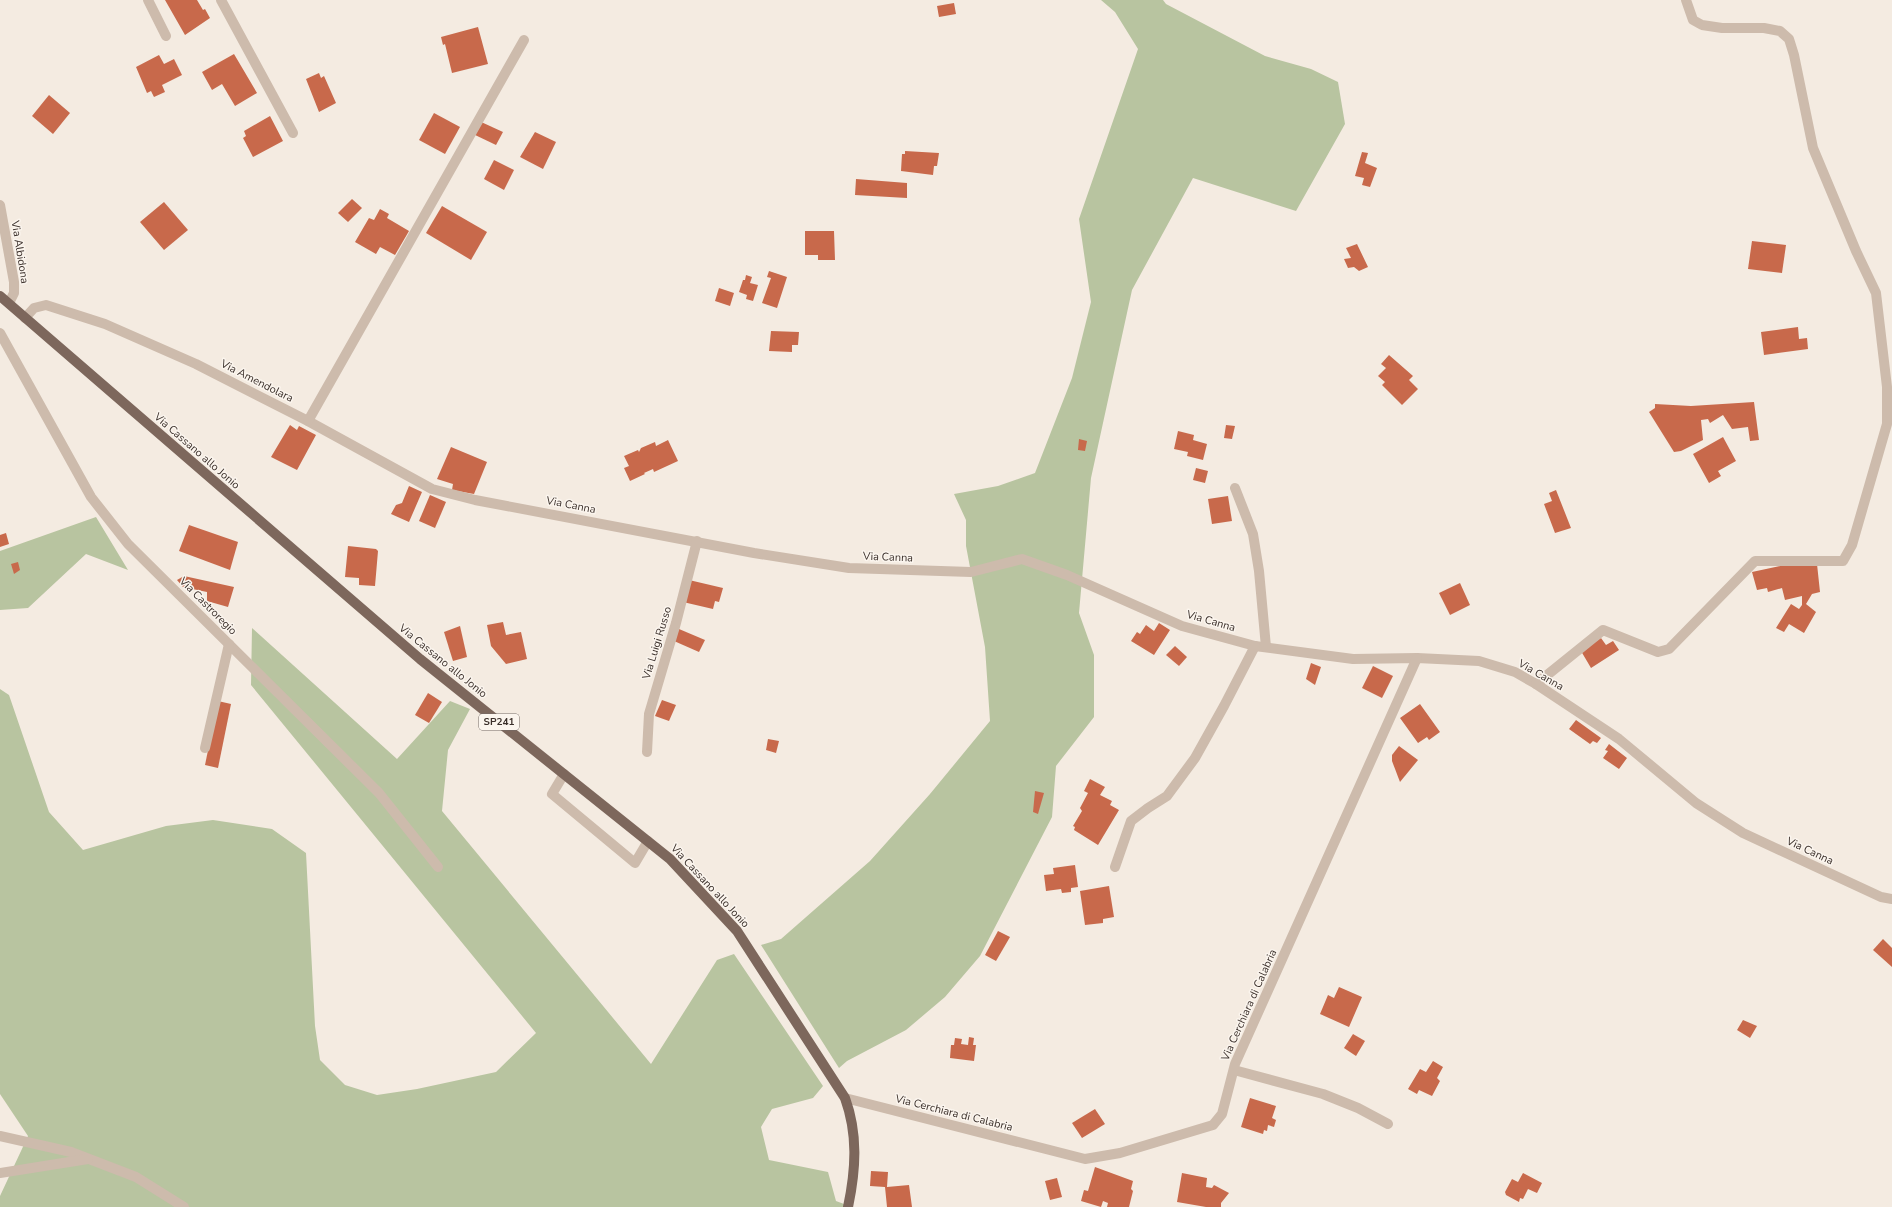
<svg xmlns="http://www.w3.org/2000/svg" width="1892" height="1207" font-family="'Nunito Sans',sans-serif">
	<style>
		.green { fill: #b8c4a0 }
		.building { fill: #c8694b }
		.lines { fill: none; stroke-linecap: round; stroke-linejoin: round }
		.minor { stroke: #cdbbac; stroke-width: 10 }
		.major { stroke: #7d675c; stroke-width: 10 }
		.labels { text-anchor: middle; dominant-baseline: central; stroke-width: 3; stroke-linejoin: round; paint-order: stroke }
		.shield { fill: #fbf5ee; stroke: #756b66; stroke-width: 1 }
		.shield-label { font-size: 10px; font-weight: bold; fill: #3b302b }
		.street-label { font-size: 11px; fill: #3b302b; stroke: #fbf5ee }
	</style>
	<rect width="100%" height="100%" fill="#f4ebe1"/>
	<g class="green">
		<polygon points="1101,0 1163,0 1166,4 1265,56 1311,69 1338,82 1345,124 1296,211 1193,178 1132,290 1091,478 1079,613 1094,655 1094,717 1056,766 1052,817 980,956 945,997 906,1030 847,1061 839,1068 761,945 781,939 870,861 930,794 990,721 985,647 966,546 966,520 954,494 998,486 1035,473 1072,378 1091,302 1079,219 1138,49 1115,12"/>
		<polygon points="96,517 128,570 86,554 28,608 0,610 0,551"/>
		<polygon points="252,628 397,759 450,701 470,709 448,750 442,811 651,1064 717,960 734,954 823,1086 813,1098 772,1109 761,1127 769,1160 828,1172 836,1201 852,1207 0,1207 0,1196 28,1136 0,1094 0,689 9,695 49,812 83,850 166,826 213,820 272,829 306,853 315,1026 320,1060 345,1085 377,1095 417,1089 496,1072 536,1033 251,685"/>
	</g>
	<g class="building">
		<polygon points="165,0 197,0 203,10 205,9 210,18 185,35"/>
		<polygon points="954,3 956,14 939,17 937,6"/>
		<polygon points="478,27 488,64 452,73 445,44 443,45 441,37"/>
		<polygon points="234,54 257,93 235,106 222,84 212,90 202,72"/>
		<polygon points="159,55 164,64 174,59 182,75 162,85 165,92 154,97 151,91 147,93 136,67"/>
		<polygon points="319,73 321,78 324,76 336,103 319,112 306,79"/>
		<polygon points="49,95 70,113 53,134 32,116"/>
		<polygon points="434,113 460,127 445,154 419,140"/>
		<polygon points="270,116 283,141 253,157 243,138 246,136 244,131"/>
		<polygon points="479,121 503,132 496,145 473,134"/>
		<polygon points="535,132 556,142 543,169 520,157"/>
		<polygon points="905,151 939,153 937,166 934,166 933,175 901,171 902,154 905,154"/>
		<polygon points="1362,152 1368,153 1365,163 1377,168 1370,187 1362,185 1364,178 1355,176"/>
		<polygon points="494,160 514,170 504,190 484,179"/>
		<polygon points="856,179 907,183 907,198 855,195"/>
		<polygon points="352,199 362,208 348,222 338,213"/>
		<polygon points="164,202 188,230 164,250 140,222"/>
		<polygon points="442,206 487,232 471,260 426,233"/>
		<polygon points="380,209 389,214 387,218 409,231 395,255 380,247 376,254 355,242 369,218 374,220"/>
		<polygon points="805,231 834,231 835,260 818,260 818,255 805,255"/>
		<polygon points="1752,241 1786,245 1782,273 1748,269"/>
		<polygon points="1357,244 1368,267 1359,271 1354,267 1348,268 1344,259 1351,258 1346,248"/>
		<polygon points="769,271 787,277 777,308 762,303 771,278 767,277"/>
		<polygon points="746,275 752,277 750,283 758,285 753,301 746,299 747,295 739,292 743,280 745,280"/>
		<polygon points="719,288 734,293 730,306 715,301"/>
		<polygon points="1798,327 1799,339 1807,338 1808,349 1764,355 1761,332"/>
		<polygon points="771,331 799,332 798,345 792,345 792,352 769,351"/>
		<polygon points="1389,355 1413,376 1409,380 1418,389 1402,405 1382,385 1385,382 1378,376 1386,368 1381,364"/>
		<polygon points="1754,402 1759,440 1750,441 1748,427 1732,429 1723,415 1710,423 1708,419 1701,420 1703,440 1681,451 1674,452 1649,412 1655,408 1655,404 1691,406"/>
		<polygon points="290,425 297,430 299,426 316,435 297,470 271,457"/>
		<polygon points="1226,425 1235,426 1232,439 1224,438"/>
		<polygon points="1178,431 1194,435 1193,440 1207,444 1203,460 1187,456 1188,452 1174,449"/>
		<polygon points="1723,437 1736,461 1718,471 1721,476 1709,483 1693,454"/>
		<polygon points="1079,439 1087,441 1085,451 1078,450"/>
		<polygon points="668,440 678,461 654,472 653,469 644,473 645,474 630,481 624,468 629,466 624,456 638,450 639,452 641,448 655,442 656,446"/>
		<polygon points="451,447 487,462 474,494 452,490 453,484 437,479"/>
		<polygon points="1196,468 1208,471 1205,483 1193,480"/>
		<polygon points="409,486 422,492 409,522 391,514 396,505 402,503"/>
		<polygon points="1556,490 1571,528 1555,533 1544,504 1552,501 1549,493"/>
		<polygon points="430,495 446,502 435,528 419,521"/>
		<polygon points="1228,496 1232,521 1212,524 1208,499"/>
		<polygon points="189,525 238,542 230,570 179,551"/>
		<polygon points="6,533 9,544 0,547 0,535"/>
		<polygon points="348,546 376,549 378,551 375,586 359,585 359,578 345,577"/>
		<polygon points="18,562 20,570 14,574 11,564"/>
		<polygon points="1799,562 1817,564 1820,592 1812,594 1806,604 1816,612 1804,633 1789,624 1784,632 1776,628 1791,604 1799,609 1802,605 1802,596 1785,600 1782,588 1768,592 1767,588 1757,590 1752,572"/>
		<polygon points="184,576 234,587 228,607 207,601 207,592 183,587 177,580"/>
		<polygon points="689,580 723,588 719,602 715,601 713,609 683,602"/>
		<polygon points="1460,583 1470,605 1450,615 1439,593"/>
		<polygon points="503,622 506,635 521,632 527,659 506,664 491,646 487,625"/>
		<polygon points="1159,623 1170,630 1154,655 1131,641 1137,632 1140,634 1146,625 1154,631"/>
		<polygon points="460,626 467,657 453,661 444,632"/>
		<polygon points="679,629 705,640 699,652 674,641"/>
		<polygon points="1601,638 1606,645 1613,641 1619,650 1591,668 1581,651"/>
		<polygon points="1175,646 1187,657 1179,666 1166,655"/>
		<polygon points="1311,663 1321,667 1315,685 1306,679"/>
		<polygon points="1373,666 1393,676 1382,698 1362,688"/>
		<polygon points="428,693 442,702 429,723 415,715"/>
		<polygon points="662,700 676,705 669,721 655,716"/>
		<polygon points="218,701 231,704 218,768 205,765"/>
		<polygon points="1420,704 1440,732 1429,740 1427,737 1418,743 1400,718"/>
		<polygon points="1576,720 1601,738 1597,743 1593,741 1590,744 1569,729"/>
		<polygon points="768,739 779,741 776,753 766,750"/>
		<polygon points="1609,744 1627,758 1619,769 1603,758 1608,751 1605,750"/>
		<polygon points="1399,746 1418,760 1400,782 1392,761 1392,755"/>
		<polygon points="1090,779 1105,787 1100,795 1112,801 1110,805 1119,810 1098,845 1074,830 1075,827 1073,826 1082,811 1080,808 1088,793 1084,791"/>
		<polygon points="1035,791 1044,793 1038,814 1033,812"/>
		<polygon points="1075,865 1078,887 1071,888 1071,892 1062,893 1061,889 1046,891 1044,875 1054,874 1053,868"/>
		<polygon points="1109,886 1114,917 1103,919 1103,923 1085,925 1080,891"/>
		<polygon points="998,931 1010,937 996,961 985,955"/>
		<polygon points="1883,939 1892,948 1892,967 1873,950"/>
		<polygon points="1339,987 1362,997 1349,1027 1320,1014 1328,995 1334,998"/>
		<polygon points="1743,1020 1757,1026 1750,1038 1737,1030"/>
		<polygon points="1353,1034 1365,1041 1356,1056 1344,1048"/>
		<polygon points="969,1037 974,1038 973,1045 976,1045 974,1061 950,1058 951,1045 954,1045 955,1038 962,1039 961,1044 968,1045"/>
		<polygon points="1433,1061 1443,1067 1437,1078 1440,1081 1432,1096 1419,1090 1417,1094 1408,1089 1420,1069 1426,1072"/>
		<polygon points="1250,1098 1276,1106 1272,1118 1276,1120 1274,1127 1268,1125 1267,1131 1264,1130 1263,1134 1241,1127"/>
		<polygon points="1095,1109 1105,1124 1082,1138 1072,1123"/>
		<polygon points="1095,1167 1133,1181 1131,1189 1133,1191 1129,1207 1107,1207 1108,1203 1103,1201 1101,1207 1081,1201 1084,1190 1088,1191"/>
		<polygon points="871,1171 888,1172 887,1187 909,1185 912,1207 887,1207 885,1187 870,1186"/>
		<polygon points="1182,1173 1207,1178 1206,1187 1212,1188 1214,1185 1229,1193 1221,1203 1221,1207 1206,1207 1177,1202"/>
		<polygon points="1523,1173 1542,1183 1537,1193 1528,1189 1523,1199 1520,1198 1519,1202 1506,1195 1505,1192 1512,1179 1518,1182"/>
		<polygon points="1057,1178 1062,1197 1050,1200 1045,1181"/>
	</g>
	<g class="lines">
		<g class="minor">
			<polyline points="148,0 166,36"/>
			<polyline points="221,0 293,133"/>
			<polyline points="0,205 14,282 14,293 9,303"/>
			<polyline points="25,318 34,308 46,305 105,324 196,364 308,421 432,489 475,500 754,553 849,568 971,572 1022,559 1067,575 1182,626 1255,646 1353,659 1417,658 1479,661 1515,672 1536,684 1619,739 1696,803 1743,833 1881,897 1892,899"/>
			<polyline points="0,333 91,497 128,544 379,793 438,867"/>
			<polyline points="308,421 524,40"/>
			<polyline points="1235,488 1253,534 1259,571 1266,647"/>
			<polyline points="1536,684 1603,630 1658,652 1669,649 1755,561 1843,561 1852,545 1887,424 1887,387 1876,293 1856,251 1813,148 1794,55 1789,39 1780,31 1764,28 1722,28 1702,25 1693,20 1686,0"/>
			<polyline points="205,748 229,644"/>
			<polyline points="647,752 649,714 676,623 697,541"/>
			<polyline points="564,774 552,794 635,863 648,841"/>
			<polyline points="1115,867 1131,821 1148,808 1167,796 1195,758 1224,706 1255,646"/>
			<polyline points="1234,1070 1323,1094 1358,1108 1388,1124"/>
			<polyline points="845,1098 1085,1159 1120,1153 1213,1125 1222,1114 1235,1064 1417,658"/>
			<polyline points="0,1136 71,1152 136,1177 184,1207"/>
			<polyline points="0,1173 88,1159"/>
		</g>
		<path class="major" d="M0,296L420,659L670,859L737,931L845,1098C858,1134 856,1169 848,1207"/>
	</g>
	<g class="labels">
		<rect class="shield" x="479" y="714" width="40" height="16" rx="3"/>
		<g class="shield-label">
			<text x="499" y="722">SP241</text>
		</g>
		<g class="street-label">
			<text transform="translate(20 252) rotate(81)">Via Albidona</text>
			<text transform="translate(257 381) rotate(27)">Via Amendolara</text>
			<text transform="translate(197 451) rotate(41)">Via Cassano allo Jonio</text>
			<text transform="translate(571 505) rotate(11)">Via Canna</text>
			<text transform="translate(888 557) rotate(2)">Via Canna</text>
			<text transform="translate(208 606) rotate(45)">Via Castroregio</text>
			<text transform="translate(1211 621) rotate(16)">Via Canna</text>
			<text transform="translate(657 643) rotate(-73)">Via Luigi Russo</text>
			<text transform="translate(443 661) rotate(39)">Via Cassano allo Jonio</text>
			<text transform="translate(1541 675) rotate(30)">Via Canna</text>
			<text transform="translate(1810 851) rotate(25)">Via Canna</text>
			<text transform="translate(710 886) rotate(47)">Via Cassano allo Jonio</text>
			<text transform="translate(1249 1005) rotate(-66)">Via Cerchiara di Calabria</text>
			<text transform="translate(954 1113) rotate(14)">Via Cerchiara di Calabria</text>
		</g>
	</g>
</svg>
